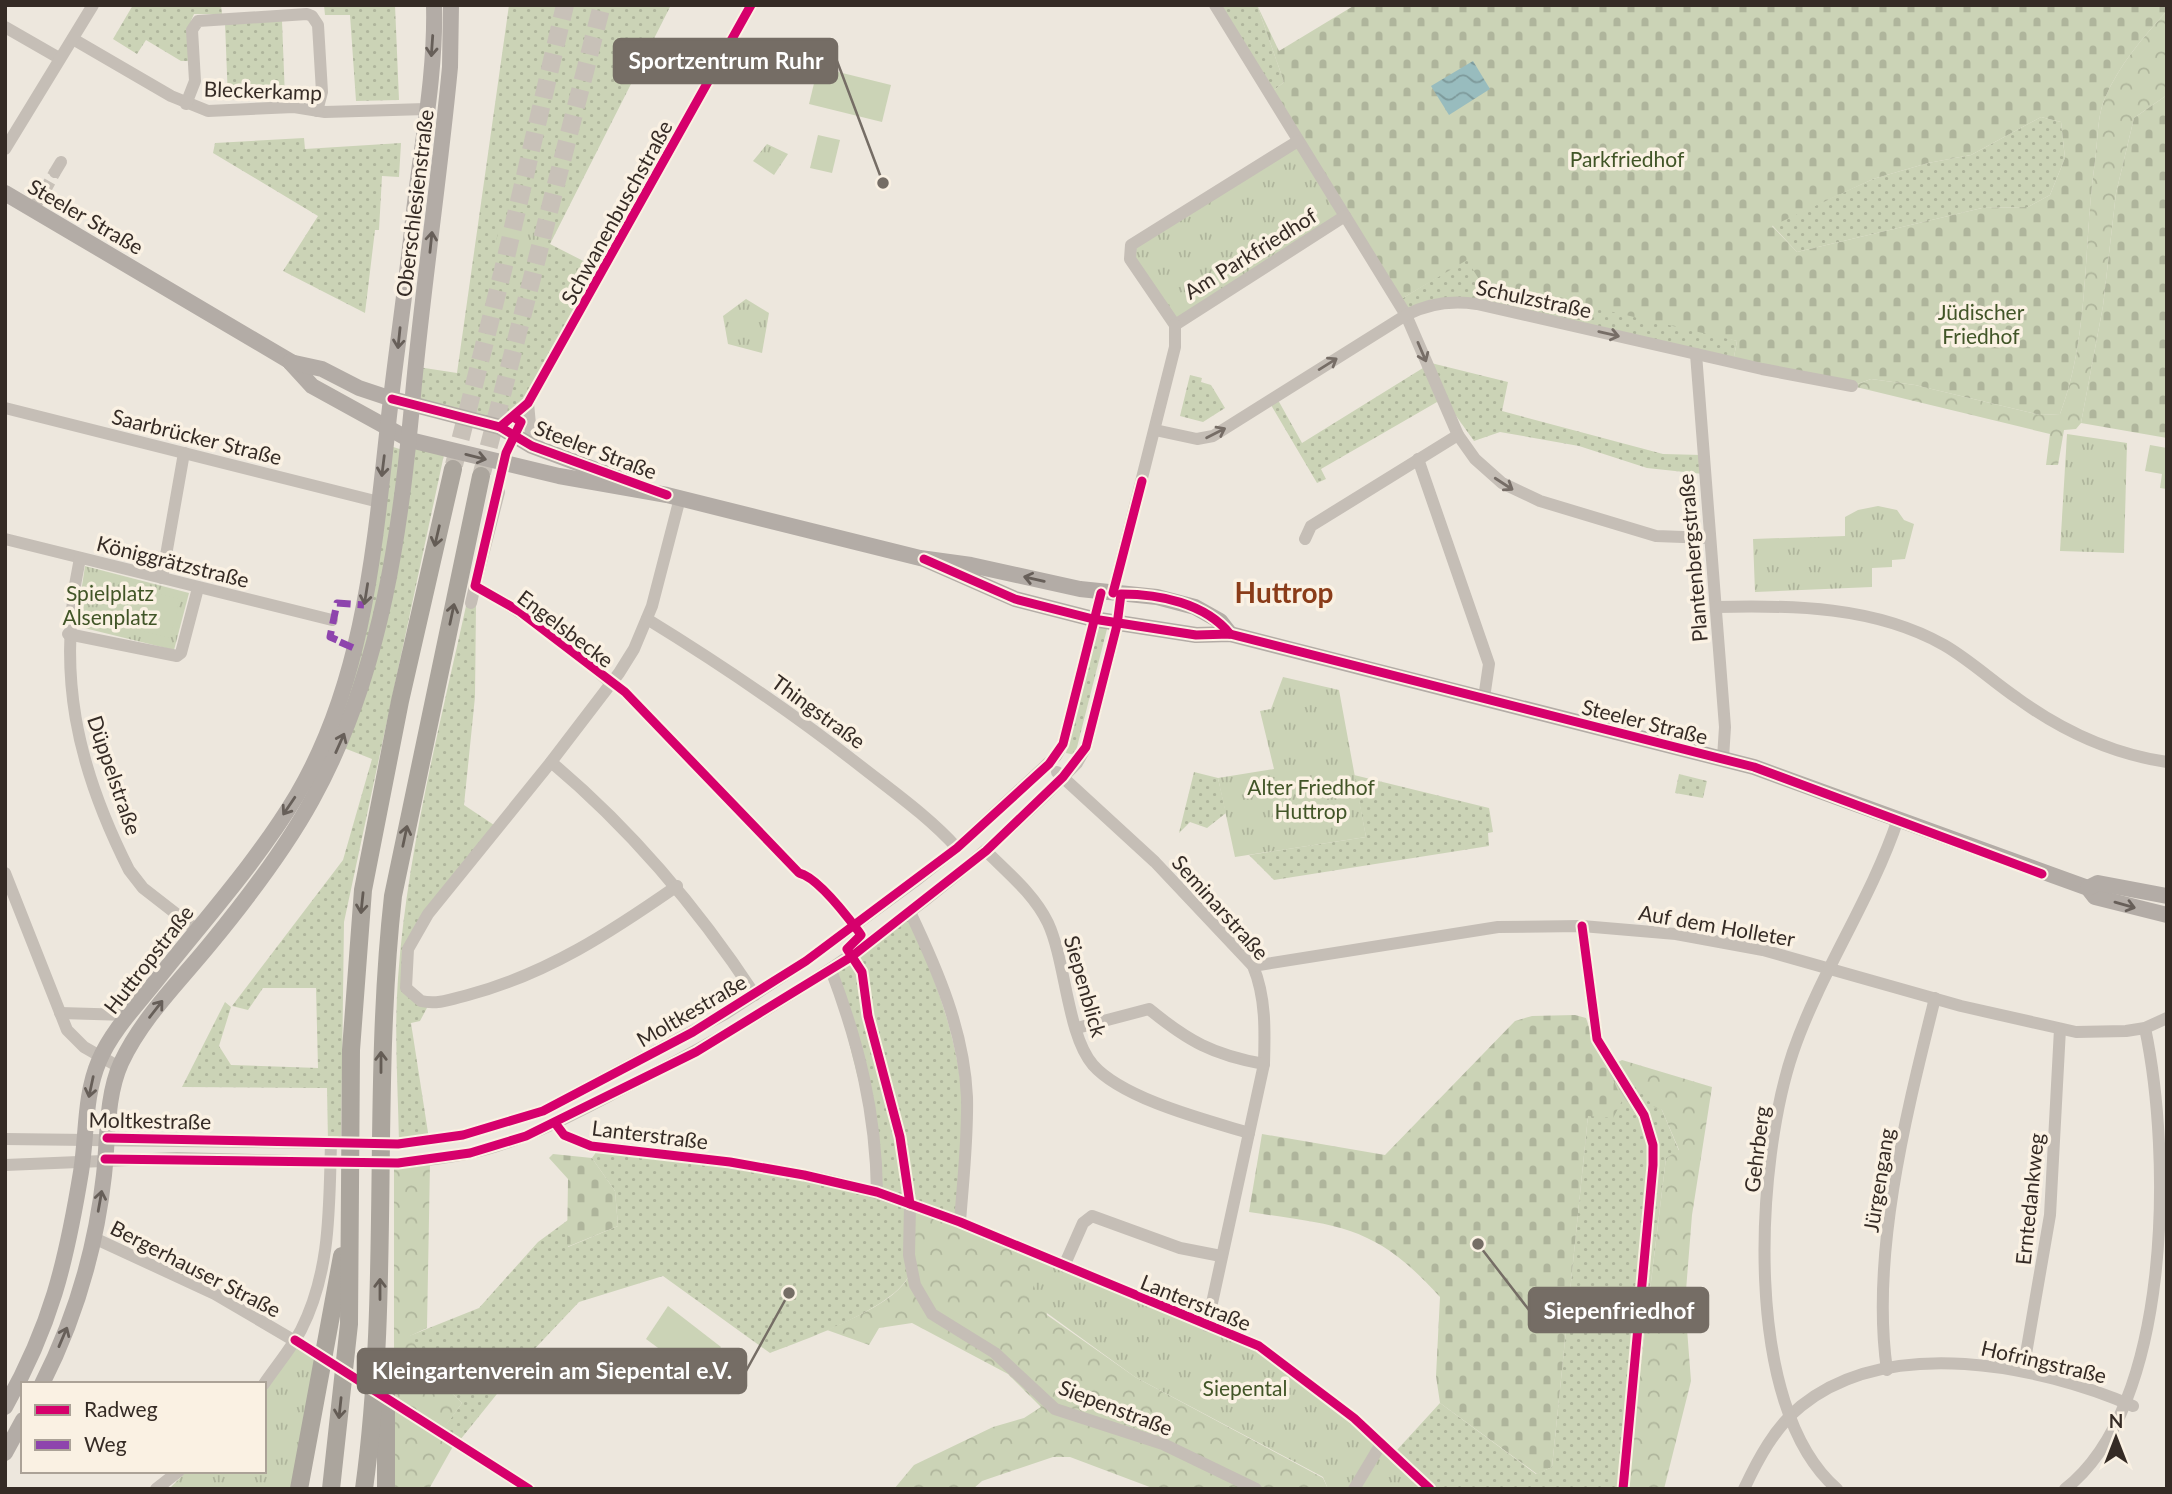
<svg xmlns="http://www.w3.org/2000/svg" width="2172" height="1494" font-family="Lato,sans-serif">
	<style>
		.grass { fill: url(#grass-dots) }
		.forest { fill: url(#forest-crowns) }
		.cemetery { fill: url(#cemetery-stones); fill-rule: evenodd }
		.park { fill: url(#park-tufts) }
		.pitch { fill: #cbd3b6 }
		.water { fill: url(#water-waves) }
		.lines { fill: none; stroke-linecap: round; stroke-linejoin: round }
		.minor-tunnel { stroke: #c8c1b8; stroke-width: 12; stroke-dasharray: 12 6; stroke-linecap: butt }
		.highway-tunnel { stroke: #c8c1b8; stroke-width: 18; stroke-dasharray: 18 9; stroke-linecap: butt }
		.minor { stroke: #c5beb6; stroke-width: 12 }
		.major { stroke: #b3aca6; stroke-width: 16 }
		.highway { stroke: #aba59d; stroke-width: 18 }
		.minor-bridge { stroke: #c5beb6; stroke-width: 12 }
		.quiet { stroke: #8e44ad; stroke-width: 7; stroke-dasharray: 14 7; stroke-linecap: butt }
		.cycleway-casing { stroke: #faf1e3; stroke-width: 13 }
		.cycleway { stroke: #d6006c; stroke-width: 9 }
		.oneway { stroke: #675f59 }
		.oneway2 { stroke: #766d66 }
		.oneway3 { stroke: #645c55 }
		.labels { text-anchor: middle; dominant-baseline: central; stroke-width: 7; stroke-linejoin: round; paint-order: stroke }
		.street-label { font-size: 21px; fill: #352b25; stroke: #faf1e3 }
		.park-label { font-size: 21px; fill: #415527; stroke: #faf1e3 }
		.district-label { font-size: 28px; font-weight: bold; fill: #8a3c19; stroke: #faf1e3 }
		.leader { fill: none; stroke: #756d65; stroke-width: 2.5 }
		.callout-dot { fill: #756d65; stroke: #faf1e3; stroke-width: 2.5 }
		.callout { fill: #756d65; stroke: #756d65; stroke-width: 2.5 }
		.callout-label { font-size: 23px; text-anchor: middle; font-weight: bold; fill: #fff }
	</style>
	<defs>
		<pattern id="grass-dots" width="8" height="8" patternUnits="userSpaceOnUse" patternTransform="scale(1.75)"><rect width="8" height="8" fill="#cbd3b6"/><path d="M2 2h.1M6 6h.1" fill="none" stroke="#afb59c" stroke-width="1.8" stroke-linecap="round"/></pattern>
		<pattern id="forest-crowns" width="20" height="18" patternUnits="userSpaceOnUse" patternTransform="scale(1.75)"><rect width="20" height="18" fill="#cbd3b6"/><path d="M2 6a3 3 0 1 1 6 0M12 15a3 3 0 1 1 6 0" fill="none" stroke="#afb59c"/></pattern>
		<pattern id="cemetery-stones" width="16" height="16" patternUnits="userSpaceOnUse" patternTransform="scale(1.75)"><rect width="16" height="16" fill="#cbd3b6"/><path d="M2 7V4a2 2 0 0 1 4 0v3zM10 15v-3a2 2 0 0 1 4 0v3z" fill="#afb59c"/></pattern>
		<pattern id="park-tufts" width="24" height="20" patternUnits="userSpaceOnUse" patternTransform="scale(1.75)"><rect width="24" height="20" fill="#cbd3b6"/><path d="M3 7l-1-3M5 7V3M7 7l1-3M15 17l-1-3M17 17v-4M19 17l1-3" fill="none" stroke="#afb59c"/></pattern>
		<pattern id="water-waves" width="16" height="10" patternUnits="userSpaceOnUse" patternTransform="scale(1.75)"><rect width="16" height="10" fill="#98bcbe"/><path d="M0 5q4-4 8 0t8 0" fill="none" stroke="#7d999a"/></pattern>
	</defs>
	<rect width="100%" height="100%" fill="#ede7dd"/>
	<g class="grass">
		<polygon points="133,5 221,5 222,14 194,14 191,21 191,61 181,61 146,40 137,54 113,39"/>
		<polygon points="286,5 395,5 399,100 356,101 350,15 325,15 324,5"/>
		<polygon points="509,5 671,5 550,244 603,271 510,423 414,404 418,367 457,373"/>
		<polygon points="1217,5 1257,5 1284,82 1271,93"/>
		<polygon points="282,21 285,98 228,100 225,23"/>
		<polygon points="2041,117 2061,122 2065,158 2050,195 2028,207 1982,208 1797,252 1772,225 1873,179 1928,163 1971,155"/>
		<polygon points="304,138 305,149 401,143 399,177 382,176 379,230 375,230 365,313 283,271 318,216 213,153 215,143"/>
		<polygon points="1467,259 1737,341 1733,362 1476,302 1406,314 1398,301"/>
		<polygon points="1431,363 1508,382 1502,411 1663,454 1702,455 1703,474 1647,468 1579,446 1500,432 1474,441 1449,406 1437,402 1321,469 1326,479 1317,483 1271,405 1278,400 1302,443"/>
		<polygon points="1190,375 1202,378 1201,382 1211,385 1225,408 1203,422 1180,416"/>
		<polygon points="411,441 445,450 344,922 341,1143 328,1142 327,1088 182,1087 225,1002 231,1007 219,1046 231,1065 318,1068 316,988 263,988 248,1010 232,1006 343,860 372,759 339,746 340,701 387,445 409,452"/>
		<path d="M476,605L475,697L464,805L497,827L427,914L404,977L429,1004L420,1021L411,1023L429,1139L399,1143C398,1088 394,1033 398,978C407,853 439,729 466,606Z"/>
		<polygon points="1096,627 1107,629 1075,755 1066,753"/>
		<polygon points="1194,772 1218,778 1226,813 1207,828 1190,822 1179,833"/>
		<polygon points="1679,774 1707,781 1703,798 1675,793"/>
		<polygon points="1354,775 1489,808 1493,832 1488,833 1489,846 1274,880 1249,855 1366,837"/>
		<path d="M908,915C933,974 956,1031 962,1095C965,1134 959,1175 956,1214L950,1217L909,1204C910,1224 915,1249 911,1269C905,1305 801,1341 770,1353L663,1276L579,1302L525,1359L460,1440L443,1429L462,1403L432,1374L409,1336L479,1308L538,1242L568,1220V1247L618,1226L615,1191L592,1158L597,1151L661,1155L878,1192L877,1153L831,971Z"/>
		<polygon points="1616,1063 1662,1110 1679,1151 1666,1158 1626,1489 1434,1489 1397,1450 1440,1403 1536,1474 1552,1467 1588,1116"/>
	</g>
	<g class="forest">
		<path d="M2167,11V95L2134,118L2116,193L2103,306L2081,423L2076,429L2064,430L2058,465H2046L2050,434L1852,386L1871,379L1915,385L2040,415L2060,414C2090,335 2083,244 2095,161C2098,141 2097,115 2105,98C2119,65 2143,37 2167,11Z"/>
		<polygon points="1622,1060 1712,1087 1692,1215 1685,1303 1691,1381 1664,1489 1626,1489 1666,1158 1679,1150 1662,1110 1654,1107 1616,1063"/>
		<polygon points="430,1163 427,1328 410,1336 432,1374 462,1403 442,1431 456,1441 429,1489 394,1489 394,1167"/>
		<path d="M910,1204L962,1222L1043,1258L1047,1315L1135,1377L1323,1478L1328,1489H1155L1070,1457H1053L982,1481L973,1489H894L914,1465L993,1427L1024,1418L1041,1407L1008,1374L912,1323L879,1328L869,1345L827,1330C850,1320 903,1298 911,1271C916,1256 911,1221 910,1204Z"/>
	</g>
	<g class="cemetery">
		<path d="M1257,5L1279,51L1355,5H2167V11C2143,37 2119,65 2105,98C2097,115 2098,141 2095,161C2083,244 2090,335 2060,414L2040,415L1915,385L1871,379L1852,386L1733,362L1737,341L1480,281L1467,260L1398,301L1271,93L1284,82ZM2041,117L2061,122L2065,158L2050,195L2028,207L1982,208L1797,252L1772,226L1873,179L1928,163L1971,155Z"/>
		<polygon points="2167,95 2167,438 2081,423 2103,306 2116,193 2134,118"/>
		<path d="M1575,1015L1586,1018C1595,1048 1612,1072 1622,1101L1613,1118L1588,1116L1552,1467L1537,1474L1440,1403L1436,1376L1440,1297C1375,1225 1341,1226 1249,1212L1262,1134L1385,1155L1515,1021L1532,1016Z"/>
		<polygon points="553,1154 592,1158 615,1191 618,1226 567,1247 568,1179 549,1158"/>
	</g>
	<g class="park">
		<polygon points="1298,142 1345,216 1174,324 1130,257 1131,246"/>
		<polygon points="767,144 788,154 774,175 753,161"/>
		<polygon points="523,223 531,225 538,235 539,241 531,254 519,250 505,254 496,242 498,232 506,227 517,229"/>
		<polygon points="746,299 769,313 762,353 728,344 723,316"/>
		<polygon points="2067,434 2127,443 2124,553 2060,551"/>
		<polygon points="1878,506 1897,510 1904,520 1914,524 1905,559 1892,560 1892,567 1872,568 1872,587 1755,592 1753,539 1845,536 1845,517 1858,510"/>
		<polygon points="85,566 189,593 174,650 76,626"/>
		<polygon points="1283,677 1339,690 1366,837 1235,857 1218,778 1274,769 1260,711 1271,709"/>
		<polygon points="1043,1258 1259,1347 1354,1418 1428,1489 1328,1489 1323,1477 1135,1377 1029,1300"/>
		<polygon points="295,1341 323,1359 297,1489 169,1489 187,1471 264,1471 264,1386"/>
	</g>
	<g class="pitch">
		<polygon points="818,67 891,85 882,122 809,104"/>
		<polygon points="818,135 840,140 832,173 810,168"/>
		<polygon points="2150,445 2167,448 2167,489 2160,488 2162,474 2145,471"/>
		<polygon points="128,586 180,599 170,638 118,625"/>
		<polygon points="668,1306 721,1347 700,1379 646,1339"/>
	</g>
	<polygon class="water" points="1473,61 1490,89 1449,115 1431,86"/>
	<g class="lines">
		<polyline class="minor-tunnel" points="44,192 55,172"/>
		<g class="highway-tunnel">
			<polyline points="454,465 503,270 565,5"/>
			<polyline points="482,473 602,5"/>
		</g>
		<g class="minor">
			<polyline points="1215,5 1406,315 1458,435 1475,459 1502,483 1540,501 1656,536 1710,538"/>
			<polyline points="5,27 59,58"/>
			<polyline points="73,39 171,96 208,111 294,107 325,112 426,109"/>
			<polyline points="186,104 195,81 192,30 198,21 307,14 312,16 318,25 322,92 317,111"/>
			<polyline points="5,149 93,5"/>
			<polyline points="55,172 61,162"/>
			<polyline points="33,209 44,192"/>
			<polyline points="1175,325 1130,259 1131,245 1298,141"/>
			<polyline points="1175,325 1345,216"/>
			<polyline points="1696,354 1725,727 1723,758"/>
			<polyline points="528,403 532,446"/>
			<polyline points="5,408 379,502"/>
			<polyline points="500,427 528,403 751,5"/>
			<path d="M1155,430L1197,439L1213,436L1406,315C1429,303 1451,300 1477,304L1762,369L1852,386"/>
			<polyline points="1418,459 1489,664 1484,698"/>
			<path d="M499,492L475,586C525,612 568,646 611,683"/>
			<polyline points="5,539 332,620"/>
			<polyline points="1305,539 1311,526 1458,435"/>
			<path d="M80,558C56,673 76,765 129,870L143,888L197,930"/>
			<polyline points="162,578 184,453"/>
			<polyline points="1113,593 1175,347 1175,325"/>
			<polyline points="471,603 475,586"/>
			<path d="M1716,607C1792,605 1875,606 1944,645C1970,660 1992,681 2017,698C2061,730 2112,754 2167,762"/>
			<path d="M647,619C722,665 794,714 863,768C895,793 930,818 957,848"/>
			<polyline points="68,634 177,656 181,653 198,588"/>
			<path d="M551,762C632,830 697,907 755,995"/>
			<path d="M1057,772L1155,862L1253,966C1266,997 1265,1031 1264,1064L1207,1326"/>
			<path d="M986,851C1008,873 1034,894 1048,923C1066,962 1067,1035 1093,1065C1123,1099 1206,1120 1249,1133"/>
			<polyline points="5,873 67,1030 84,1047 119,1067"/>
			<path d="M677,886C611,932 547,974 468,995C452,999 437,1005 421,1001L406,988L408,949L428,914L551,762L619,673L634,649L652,606L680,498"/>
			<path d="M910,912C938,971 964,1031 967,1097C968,1138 963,1181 960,1222L1259,1346L1354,1418L1393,1455"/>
			<polyline points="1582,926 1597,1039 1631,1097"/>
			<polyline points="1253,966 1498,927 1582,926 1676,934 1763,950 1961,1006 2076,1032 2126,1031 2145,1028 2167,1018"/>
			<path d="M831,970C859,1044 876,1113 877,1192"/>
			<polyline points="60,1013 128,1015"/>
			<path d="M1077,1028L1149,1009C1188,1041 1213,1055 1264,1064"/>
			<path d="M555,1123L564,1135L591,1146C699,1159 807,1167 910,1204L909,1255L915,1285L932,1314L995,1353L1055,1409L1163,1444L1256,1489"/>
			<polyline points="5,1139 327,1143"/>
			<polyline points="398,1144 463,1135 543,1111 725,1014 806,961 914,882 957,848 1056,756 1063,744 1101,593"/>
			<path d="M398,1163C428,1160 458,1157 487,1149C538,1135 585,1108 632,1084C797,1001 949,897 1077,763L1086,747L1117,625L1121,594"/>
			<polyline points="5,1165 177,1158 327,1162"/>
			<polyline points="94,1238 215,1294 317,1354"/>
			<polyline points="1064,1266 1083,1223 1092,1216 1180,1248 1221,1256"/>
			<path d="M1887,1370C1870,1254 1907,1111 1935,998"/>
			<polyline points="2023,1371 2050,1215 2060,1029"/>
			<path d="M264,1384C276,1366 291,1349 301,1330C331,1271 329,1208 331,1143"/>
			<polyline points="397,1405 529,1489"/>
			<polyline points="156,1489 179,1471"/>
			<polyline points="1354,1489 1381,1444"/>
			<path d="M1744,1489C1758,1459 1775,1427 1801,1406C1889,1335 2039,1365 2133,1406"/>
			<path d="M1837,1489C1741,1406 1756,1161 1793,1052C1821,971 1871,900 1898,819"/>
			<path d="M2065,1489C2172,1406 2172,1156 2145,1028"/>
		</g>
		<g class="major">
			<polyline points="5,193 298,366"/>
			<polyline points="290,362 312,386 410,440 559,476 667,495 920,558 971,565 1080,589 1157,597 1195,607 1220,621 1230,634"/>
			<polyline points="290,362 322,369 359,388 392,399 500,427 532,446 623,480"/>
			<polyline points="924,559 1015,599 1093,619 1196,635 1230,634 1754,767 2088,888 2095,897 2167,915"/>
			<polyline points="2088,888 2098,883 2167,896"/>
			<path d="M42,1384C75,1319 96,1247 104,1175C108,1139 106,1096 121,1063C142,1018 179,982 210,944C247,899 284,851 312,800C383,671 401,528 414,384C424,278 440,173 450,67L451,5"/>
			<path d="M5,1407C51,1326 66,1263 81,1172C87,1135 84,1096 99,1061C111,1032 136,1006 156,981C204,920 257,862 297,795C363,683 374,552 388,425C395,360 405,295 412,230C419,156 436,80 434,5"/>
			<polyline points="5,1453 23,1420"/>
		</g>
		<g class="highway">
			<polyline points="386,1363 386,1489"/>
			<polyline points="299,1489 342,1256"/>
			<polyline points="331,1489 349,1324 351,1050 363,890 400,701 453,469"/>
			<path d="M364,1489C391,1292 371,1093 393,896L481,476"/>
		</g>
		<g class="minor-bridge">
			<polyline points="327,1143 398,1144"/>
			<polyline points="327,1162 398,1163"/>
			<polyline points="317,1354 397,1405"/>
		</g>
		<g class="quiet">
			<polyline points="337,640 330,637 337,603 364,605"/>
			<polyline points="340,642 356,649"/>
		</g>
		<defs>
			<g id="cycleway">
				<polyline points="392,399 500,427 532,446 667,495"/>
				<path d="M515,418L521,422L506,453L475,586L519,611L625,692L799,873C817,877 847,916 859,932L861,935L847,949L862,972L868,1016L900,1137L910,1204"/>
				<polyline points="500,427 528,403 751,5"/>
				<polyline points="924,559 1015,599 1093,619 1196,635 1230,634 1754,767 2042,874"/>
				<polyline points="1113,593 1142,481"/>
				<polyline points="1582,926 1597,1039 1644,1115 1653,1145 1653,1165 1623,1489"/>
				<polyline points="555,1123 564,1135 591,1146 730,1162 804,1175 877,1192 960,1222 1259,1346 1354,1418 1430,1489"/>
				<polyline points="107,1138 398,1144 463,1135 543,1111 693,1032 806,961 957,848 1049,764 1063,744 1101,593"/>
				<path d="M105,1159L398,1163L470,1153L526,1136L696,1052L851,957L986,851L1063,777L1086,747L1117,625L1121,594C1159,594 1205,603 1230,634"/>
				<polyline points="295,1340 529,1489"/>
			</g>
		</defs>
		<use href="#cycleway" class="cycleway-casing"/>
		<use href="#cycleway" class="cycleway"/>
	</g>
	<defs><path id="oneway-shaft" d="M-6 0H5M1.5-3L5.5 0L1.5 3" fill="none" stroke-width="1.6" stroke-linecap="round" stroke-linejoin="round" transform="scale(1.75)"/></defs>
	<g class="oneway">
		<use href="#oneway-shaft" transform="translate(432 46) rotate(94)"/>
		<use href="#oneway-shaft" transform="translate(431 242) rotate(-84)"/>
		<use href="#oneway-shaft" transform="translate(399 338) rotate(96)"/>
		<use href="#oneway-shaft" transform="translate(476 457) rotate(14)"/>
		<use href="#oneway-shaft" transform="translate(383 466) rotate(97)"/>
		<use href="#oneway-shaft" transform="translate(1034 579) rotate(-167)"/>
		<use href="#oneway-shaft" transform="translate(366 594) rotate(99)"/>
		<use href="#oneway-shaft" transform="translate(340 743) rotate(-66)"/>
		<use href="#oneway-shaft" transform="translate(289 806) rotate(124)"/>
		<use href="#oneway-shaft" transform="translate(2125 905) rotate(16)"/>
		<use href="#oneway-shaft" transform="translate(156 1009) rotate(-52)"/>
		<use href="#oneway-shaft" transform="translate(91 1087) rotate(102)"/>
		<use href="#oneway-shaft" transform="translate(100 1201) rotate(-80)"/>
		<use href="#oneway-shaft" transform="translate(63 1337) rotate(-67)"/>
	</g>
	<g class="oneway2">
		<use href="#oneway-shaft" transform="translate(1609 334) rotate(13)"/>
		<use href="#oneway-shaft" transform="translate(1422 352) rotate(67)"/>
		<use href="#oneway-shaft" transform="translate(1328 364) rotate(-32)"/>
		<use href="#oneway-shaft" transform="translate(1216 433) rotate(-27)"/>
		<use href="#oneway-shaft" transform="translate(1504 484) rotate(33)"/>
	</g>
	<g class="oneway3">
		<use href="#oneway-shaft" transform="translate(437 536) rotate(103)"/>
		<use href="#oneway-shaft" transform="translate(452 614) rotate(-78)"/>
		<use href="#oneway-shaft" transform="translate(405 836) rotate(-78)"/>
		<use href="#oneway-shaft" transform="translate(362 903) rotate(96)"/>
		<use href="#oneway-shaft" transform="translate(381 1062) rotate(-90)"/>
		<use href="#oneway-shaft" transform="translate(380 1289) rotate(-90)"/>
		<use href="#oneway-shaft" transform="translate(340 1408) rotate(96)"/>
	</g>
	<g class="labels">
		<g class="street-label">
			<text transform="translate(263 90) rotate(2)">Bleckerkamp</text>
			<text transform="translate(414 203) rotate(-83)">Oberschlesienstraße</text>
			<text transform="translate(616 212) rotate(-61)">Schwanenbuschstraße</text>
			<text transform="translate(86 216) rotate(30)">Steeler Straße</text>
			<text transform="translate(1250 253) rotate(-32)">Am Parkfriedhof</text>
			<text transform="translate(1534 298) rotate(12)">Schulzstraße</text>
			<text transform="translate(197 436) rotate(14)">Saarbrücker Straße</text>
			<text transform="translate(596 449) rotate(21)">Steeler Straße</text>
			<text transform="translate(1692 558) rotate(-95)">Plantenbergstraße</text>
			<text transform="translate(173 561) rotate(14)">Königgrätzstraße</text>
			<text transform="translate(566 628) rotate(37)">Engelsbecke</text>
			<text transform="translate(819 711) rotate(36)">Thingstraße</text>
			<text transform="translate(1645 721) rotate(14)">Steeler Straße</text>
			<text transform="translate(115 775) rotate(71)">Düppelstraße</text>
			<text transform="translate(1221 907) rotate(48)">Seminarstraße</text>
			<text transform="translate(1717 925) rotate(10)">Auf dem Holleter</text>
			<text transform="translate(148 959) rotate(-52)">Huttropstraße</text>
			<text transform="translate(1086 986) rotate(74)">Siepenblick</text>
			<text transform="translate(691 1010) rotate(-30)">Moltkestraße</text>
			<text transform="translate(150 1120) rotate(1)">Moltkestraße</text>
			<text transform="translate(650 1134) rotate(7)">Lanterstraße</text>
			<text transform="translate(1756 1149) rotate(-83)">Gehrberg</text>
			<text transform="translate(1878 1180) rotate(-81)">Jürgengang</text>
			<text transform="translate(2029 1199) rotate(-84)">Erntedankweg</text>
			<text transform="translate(196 1268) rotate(27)">Bergerhauser Straße</text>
			<text transform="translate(1196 1302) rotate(22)">Lanterstraße</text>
			<text transform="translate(2044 1361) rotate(13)">Hofringstraße</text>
			<text transform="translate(1116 1407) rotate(21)">Siepenstraße</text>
		</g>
		<g class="park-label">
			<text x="1627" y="158">Parkfriedhof</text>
			<text x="1981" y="311">Jüdischer<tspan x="1981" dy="24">Friedhof</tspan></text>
			<text x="110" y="592">Spielplatz<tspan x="110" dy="24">Alsenplatz</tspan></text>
			<text x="1311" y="786">Alter Friedhof<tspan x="1311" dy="24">Huttrop</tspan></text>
			<text x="1245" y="1387">Siepental</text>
		</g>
		<g class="district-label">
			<text x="1284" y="592">Huttrop</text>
		</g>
	</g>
	<path class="leader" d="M883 183L837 61M1478 1244L1529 1310M789 1293L746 1371"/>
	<g class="callout-dot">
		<circle cx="883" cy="183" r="7"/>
		<circle cx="1478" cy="1244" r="7"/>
		<circle cx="789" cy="1293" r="7"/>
	</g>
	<g class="callout">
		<rect x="614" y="39" width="223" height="44" rx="7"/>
		<rect x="1529" y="1288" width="179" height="44" rx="7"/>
		<rect x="358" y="1349" width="388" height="44" rx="7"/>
	</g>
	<g class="callout-label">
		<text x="726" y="69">Sportzentrum Ruhr</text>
		<text x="1619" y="1319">Siepenfriedhof</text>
		<text x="552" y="1379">Kleingartenverein am Siepental e.V.</text>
	</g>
	<rect width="2172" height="1494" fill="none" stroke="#352b25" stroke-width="14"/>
	<rect x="21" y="1382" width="245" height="91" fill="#faf1e3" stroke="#aba297" stroke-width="2"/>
	<rect x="35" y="1405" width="35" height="10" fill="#d6006c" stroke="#aba297" stroke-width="2"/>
	<text x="84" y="1417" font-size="21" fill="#352b25">Radweg</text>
	<rect x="35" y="1440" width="35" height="10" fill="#8e44ad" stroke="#aba297" stroke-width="2"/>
	<text x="84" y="1452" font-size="21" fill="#352b25">Weg</text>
	<g transform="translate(2116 1438)" stroke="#faf1e3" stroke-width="5" paint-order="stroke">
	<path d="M0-5L12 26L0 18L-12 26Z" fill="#352b25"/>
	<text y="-10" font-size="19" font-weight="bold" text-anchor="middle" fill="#352b25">N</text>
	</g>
</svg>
